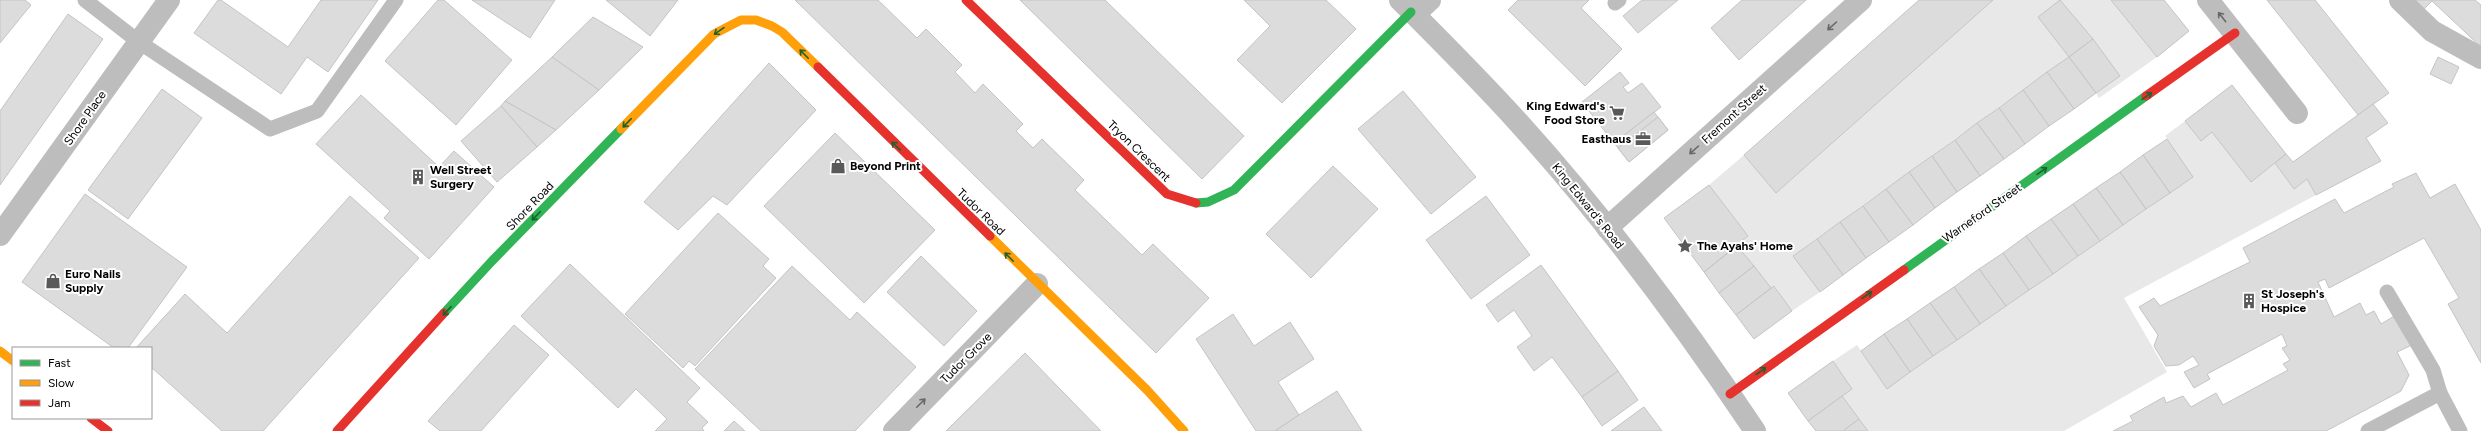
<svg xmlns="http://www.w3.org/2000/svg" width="2481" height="431" font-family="Figtree,sans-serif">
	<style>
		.green { fill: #e8e8e8 }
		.building { fill: #dcdcdc; stroke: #c4c4c4 }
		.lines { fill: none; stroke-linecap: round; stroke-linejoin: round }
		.lane { stroke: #bdbdbd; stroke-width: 15 }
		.street { stroke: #bdbdbd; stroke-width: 22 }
		.fast { stroke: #30b455; stroke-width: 9 }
		.slow { stroke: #ff9f0a; stroke-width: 9 }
		.jam { stroke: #e5322d; stroke-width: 9 }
		.oneway { stroke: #686868 }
		.oneway2 { stroke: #1a632f }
		.labels { text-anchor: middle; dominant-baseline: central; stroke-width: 4; stroke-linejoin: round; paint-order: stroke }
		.poi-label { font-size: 12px; font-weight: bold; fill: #000; stroke: #fff; text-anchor: start }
		.street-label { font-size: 12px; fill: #000; stroke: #fff }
	</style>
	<rect width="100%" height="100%" fill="#fff"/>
	<g class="green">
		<polygon points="1993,0 2111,0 2157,57 2099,98 2096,93 2119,75 2093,39 2060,0 2069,57 1794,255 1820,292 1792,311 1775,286 1771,288 1737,246 1748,236 1709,185 1744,155 1776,193"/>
		<polygon points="2185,121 2201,141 2212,132 2251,182 2275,163 2294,189 2307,179 2316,195 2124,298 2167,372 2064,431 1867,431 1842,396 1852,389 1833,361 1857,345 1887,388 2193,177 2165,136"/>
	</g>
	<g class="building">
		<polygon points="0,0 25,0 31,5 0,43"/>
		<polygon points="218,0 221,0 288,47 321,0 378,0 328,72 307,57 281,94 194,33"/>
		<polygon points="438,0 444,0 512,60 456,125 385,61"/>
		<polygon points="472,0 555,0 530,38"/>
		<polygon points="606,0 678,0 650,36"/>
		<polygon points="795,0 878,0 917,38 926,29 962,65 955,72 975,93 983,84 1023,124 1016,131 1033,148 1042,139 1084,180 1075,190 1142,255 1153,244 1209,298 1156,353"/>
		<polygon points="1020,0 1105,0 1244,136 1202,179"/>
		<polygon points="1244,0 1326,0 1356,29 1282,103 1237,60 1270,26"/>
		<polygon points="1518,0 1589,0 1581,8 1622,49 1585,86 1508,10"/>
		<polygon points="1642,0 1678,0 1638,33 1623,16"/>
		<polygon points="1742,0 1806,0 1739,60 1711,28"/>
		<polygon points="1919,0 1993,0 1776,193 1744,155"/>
		<polygon points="2060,0 2093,39 2069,57 2038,17"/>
		<polygon points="2111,0 2164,0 2189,31 2157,57"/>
		<polygon points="2267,0 2315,0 2389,93 2358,115"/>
		<polygon points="2413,0 2475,0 2481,5 2481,47 2432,1 2423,10"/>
		<polygon points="68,14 103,39 0,185 0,111"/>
		<polygon points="593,17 643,47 599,90 552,57"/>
		<polygon points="2093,39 2120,76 2096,93 2069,57"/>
		<polygon points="552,57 599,90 556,130 505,101"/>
		<polygon points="2069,57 2096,93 2074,109 2047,72"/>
		<polygon points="2438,57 2459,67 2451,84 2430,74"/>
		<polygon points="769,63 816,110 727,205 713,196 678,230 644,202"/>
		<polygon points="1620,72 1629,83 1623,87 1628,93 1642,83 1661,107 1614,143 1582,102"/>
		<polygon points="2047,72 2074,109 2049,126 2023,90"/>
		<polygon points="2232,85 2286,154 2251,182 2212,132 2201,141 2185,121"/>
		<polygon points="162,89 202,118 128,219 88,190"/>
		<polygon points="2023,90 2049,126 2025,144 1999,108"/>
		<polygon points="1403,91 1476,177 1431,214 1358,129"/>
		<polygon points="361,95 439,167 454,151 494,187 429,259 384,218 390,211 316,144"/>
		<polygon points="505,101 556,130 537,147 501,106"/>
		<polygon points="2373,104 2388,123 2366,138 2381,161 2316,195 2307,179 2294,189 2275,163 2286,154 2293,162"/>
		<polygon points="501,106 537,147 497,182 461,141"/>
		<polygon points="1999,108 2025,144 2004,159 1977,123"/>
		<polygon points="1654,112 1668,130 1629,162 1614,143"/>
		<polygon points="1658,117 1668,130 1629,162 1618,148"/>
		<polygon points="1977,123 2004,159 1980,176 1955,140"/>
		<polygon points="835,133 935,230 864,303 764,206"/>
		<polygon points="2167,139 2193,177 2170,193 2143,155"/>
		<polygon points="1955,140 1980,176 1957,192 1932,156"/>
		<polygon points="2143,155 2170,193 2146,209 2120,172"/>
		<polygon points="1932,156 1957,192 1935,208 1909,172"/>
		<polygon points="1333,166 1378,209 1311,278 1266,234"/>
		<polygon points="1909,172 1935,208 1913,225 1886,189"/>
		<polygon points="2120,172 2146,209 2123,225 2096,188"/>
		<polygon points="2416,173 2430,198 2455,184 2481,230 2481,363 2448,304 2459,298 2424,238 2329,288 2325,279 2318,282 2334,317 2360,303 2366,315 2374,311 2381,324 2396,315 2412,345 2397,352 2409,375 2401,391 2326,431 2113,431 2133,421 2130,416 2164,397 2166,403 2183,396 2191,407 2216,393 2223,405 2288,370 2283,364 2290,360 2282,348 2287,346 2282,334 2207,374 2210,379 2194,388 2184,372 2199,365 2193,356 2179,365 2166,366 2154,346 2158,335 2139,307 2154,298 2160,306 2250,262 2243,248 2335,199 2344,213 2394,187 2392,184"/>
		<polygon points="1709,185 1748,236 1704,272 1664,218"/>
		<polygon points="2096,188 2123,225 2100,241 2073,204"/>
		<polygon points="1886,189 1913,225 1889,242 1863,206"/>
		<polygon points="85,194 187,267 128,348 114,348 22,282"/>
		<polygon points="350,196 419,258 263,431 222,431 151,367 151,348 136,348 185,294 227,333"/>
		<polygon points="1486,196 1530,255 1471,299 1426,240"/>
		<polygon points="2073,204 2100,241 2078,256 2051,219"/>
		<polygon points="1863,206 1889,242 1866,258 1840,222"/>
		<polygon points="718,213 769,259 763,266 776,278 695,366 689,361 683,368 625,314"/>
		<polygon points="2051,219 2078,256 2053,274 2026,236"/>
		<polygon points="1840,222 1866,258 1843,275 1817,239"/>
		<polygon points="2026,236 2053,274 2029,290 2003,253"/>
		<polygon points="1817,239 1843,275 1820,292 1793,256"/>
		<polygon points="1737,246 1754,266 1719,293 1704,272"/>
		<polygon points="2003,253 2029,290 2006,306 1979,269"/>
		<polygon points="921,256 977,311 944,346 887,292"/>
		<polygon points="570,264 700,388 687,402 708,422 702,428 704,431 655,431 667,419 636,389 618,408 521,316"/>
		<polygon points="1541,265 1618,371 1582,397 1552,357 1534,371 1517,347 1532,336 1514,310 1498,322 1486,305"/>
		<polygon points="792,266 850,320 857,312 916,367 855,431 761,431 695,369"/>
		<polygon points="1754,266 1771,288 1736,315 1719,293"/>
		<polygon points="1979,269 2006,306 1980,324 1954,287"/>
		<polygon points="1774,286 1792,311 1754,339 1736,315"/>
		<polygon points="1954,287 1980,324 1957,340 1930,303"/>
		<polygon points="1930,303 1957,340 1933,356 1907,319"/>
		<polygon points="1233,314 1254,346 1290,322 1314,359 1278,382 1299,415 1275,431 1256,431 1196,339"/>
		<polygon points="1907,319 1933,356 1910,372 1884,334"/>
		<polygon points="514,325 549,355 481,431 440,431 428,421"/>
		<polygon points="1884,334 1910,372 1887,389 1861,351"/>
		<polygon points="1025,353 1101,431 946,431"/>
		<polygon points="1833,361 1852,389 1808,421 1788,393"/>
		<polygon points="1618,371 1638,400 1602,426 1582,397"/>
		<polygon points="1337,391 1362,431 1275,431 1299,415"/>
		<polygon points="1842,396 1859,419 1843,431 1816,431 1808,421"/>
		<polygon points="1644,407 1662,431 1611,431 1641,409"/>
		<polygon points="1859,419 1868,431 1843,431"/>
		<polygon points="734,421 745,431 724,431"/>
	</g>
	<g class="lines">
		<g class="lane">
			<polyline points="85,0 139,42 270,129 317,111 396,0"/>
			<polyline points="1615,3 1619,0"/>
			<polyline points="2387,292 2433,370 2440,393 2460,431"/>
			<polyline points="2368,431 2440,393"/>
		</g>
		<g class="street">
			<path d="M1400,0C1440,40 1480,80 1518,122C1604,217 1683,323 1755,431"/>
			<polyline points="2208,0 2297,113"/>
			<polyline points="2400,0 2432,31 2481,58"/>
			<polyline points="1415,14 1430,0"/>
			<polyline points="1607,228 1861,0"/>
			<polyline points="0,235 169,0"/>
			<polyline points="894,431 1037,284"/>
		</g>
		<g class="fast">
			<polyline points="1196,203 1208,202 1234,190 1411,12"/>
			<polyline points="1904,270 2146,96"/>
			<polyline points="444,313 492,261 621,129"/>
		</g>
		<g class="slow">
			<polyline points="621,129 714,34 741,20 756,20 772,26 782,32 818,67"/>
			<polyline points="990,236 1147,390 1184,431"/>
			<polyline points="0,351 13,361"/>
		</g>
		<g class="jam">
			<polyline points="966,0 1167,194 1196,203"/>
			<polyline points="818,67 990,236"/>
			<polyline points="2146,96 2235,33"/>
			<polyline points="1730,394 1904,270"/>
			<polyline points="91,418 108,431"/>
			<polyline points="337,431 444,313"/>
		</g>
	</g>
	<defs><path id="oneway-shaft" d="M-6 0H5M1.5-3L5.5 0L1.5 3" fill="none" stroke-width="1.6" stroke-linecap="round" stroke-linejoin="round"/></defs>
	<g class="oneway">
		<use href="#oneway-shaft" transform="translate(2222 17) rotate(-128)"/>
		<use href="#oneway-shaft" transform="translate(1832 26) rotate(138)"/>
		<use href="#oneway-shaft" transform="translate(1694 150) rotate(138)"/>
		<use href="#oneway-shaft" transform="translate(921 403) rotate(-45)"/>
	</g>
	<g class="oneway2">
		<use href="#oneway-shaft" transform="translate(719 31) rotate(145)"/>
		<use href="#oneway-shaft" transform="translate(804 54) rotate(-135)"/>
		<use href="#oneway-shaft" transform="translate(2147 96) rotate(-35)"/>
		<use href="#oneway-shaft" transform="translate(627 123) rotate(134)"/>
		<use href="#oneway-shaft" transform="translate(896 146) rotate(-136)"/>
		<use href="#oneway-shaft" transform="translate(2042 171) rotate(-35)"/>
		<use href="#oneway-shaft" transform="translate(536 216) rotate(134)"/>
		<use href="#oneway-shaft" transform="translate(1009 257) rotate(-135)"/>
		<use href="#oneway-shaft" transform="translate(1867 295) rotate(-35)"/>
		<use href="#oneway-shaft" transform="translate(447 311) rotate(133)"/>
		<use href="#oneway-shaft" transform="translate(1761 371) rotate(-36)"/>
	</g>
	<defs>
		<symbol id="supermarket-bare" viewBox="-9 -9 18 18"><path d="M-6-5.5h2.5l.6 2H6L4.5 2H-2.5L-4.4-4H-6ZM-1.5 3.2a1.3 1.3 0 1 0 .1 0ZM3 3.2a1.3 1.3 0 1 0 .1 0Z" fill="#595959" stroke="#fff" stroke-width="2.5" paint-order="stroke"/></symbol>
		<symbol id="office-bare" viewBox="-9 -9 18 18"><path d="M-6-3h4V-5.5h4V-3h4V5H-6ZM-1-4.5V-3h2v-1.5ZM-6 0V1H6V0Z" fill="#595959" stroke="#fff" stroke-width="2.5" paint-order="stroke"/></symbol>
		<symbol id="shop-bare" viewBox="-9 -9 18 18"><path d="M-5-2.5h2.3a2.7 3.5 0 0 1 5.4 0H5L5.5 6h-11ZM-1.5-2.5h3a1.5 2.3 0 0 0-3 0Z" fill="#595959" stroke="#fff" stroke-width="2.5" paint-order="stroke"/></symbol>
		<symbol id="building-bare" viewBox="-9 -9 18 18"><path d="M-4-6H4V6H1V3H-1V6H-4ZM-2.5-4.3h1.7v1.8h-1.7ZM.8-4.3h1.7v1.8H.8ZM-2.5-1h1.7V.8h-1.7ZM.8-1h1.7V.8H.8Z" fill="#595959" stroke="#fff" stroke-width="2.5" paint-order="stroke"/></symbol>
		<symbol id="sight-bare" viewBox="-9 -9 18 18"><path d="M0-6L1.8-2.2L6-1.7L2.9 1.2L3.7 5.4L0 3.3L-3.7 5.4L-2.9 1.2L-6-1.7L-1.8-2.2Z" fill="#595959" stroke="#fff" stroke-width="2.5" paint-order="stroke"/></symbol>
	</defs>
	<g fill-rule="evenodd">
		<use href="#supermarket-bare" x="1606" y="102" width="22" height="22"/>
		<use href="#office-bare" x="1632" y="128" width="22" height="22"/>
		<use href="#shop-bare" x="827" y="155" width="22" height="22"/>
		<use href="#building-bare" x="407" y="166" width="22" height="22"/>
		<use href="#sight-bare" x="1674" y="235" width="22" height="22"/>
		<use href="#shop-bare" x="42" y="270" width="22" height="22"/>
		<use href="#building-bare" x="2238" y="290" width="22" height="22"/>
	</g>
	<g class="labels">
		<g class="poi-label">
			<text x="1605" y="106" text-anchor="end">King Edward's<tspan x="1605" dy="14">Food Store</tspan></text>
			<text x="1631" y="139" text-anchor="end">Easthaus</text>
			<text x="850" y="166">Beyond Print</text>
			<text x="430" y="170">Well Street<tspan x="430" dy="14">Surgery</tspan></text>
			<text x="1697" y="246">The Ayahs' Home</text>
			<text x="65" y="274">Euro Nails<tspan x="65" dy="14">Supply</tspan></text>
			<text x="2261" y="294">St Joseph's<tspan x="2261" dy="14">Hospice</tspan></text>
		</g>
		<g class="street-label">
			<text transform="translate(1734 114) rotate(-42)">Fremont Street</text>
			<text transform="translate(85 118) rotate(-55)">Shore Place</text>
			<text transform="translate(1139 151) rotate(44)">Tryon Crescent</text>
			<text transform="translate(530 206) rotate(-46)">Shore Road</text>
			<text transform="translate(1588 206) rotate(51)">King Edward's Road</text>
			<text transform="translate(981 212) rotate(44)">Tudor Road</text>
			<text transform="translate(1982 213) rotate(-35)">Warneford Street</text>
			<text transform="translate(966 358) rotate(-45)">Tudor Grove</text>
		</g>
	</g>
	<rect x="12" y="347" width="140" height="72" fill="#ffffff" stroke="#999999"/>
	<rect x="20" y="360" width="20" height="6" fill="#30b455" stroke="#999999"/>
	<text x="48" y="367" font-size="12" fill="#000000">Fast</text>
	<rect x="20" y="380" width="20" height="6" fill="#ff9f0a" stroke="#999999"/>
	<text x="48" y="387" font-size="12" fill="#000000">Slow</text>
	<rect x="20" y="400" width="20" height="6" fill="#e5322d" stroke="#999999"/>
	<text x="48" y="407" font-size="12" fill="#000000">Jam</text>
</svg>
